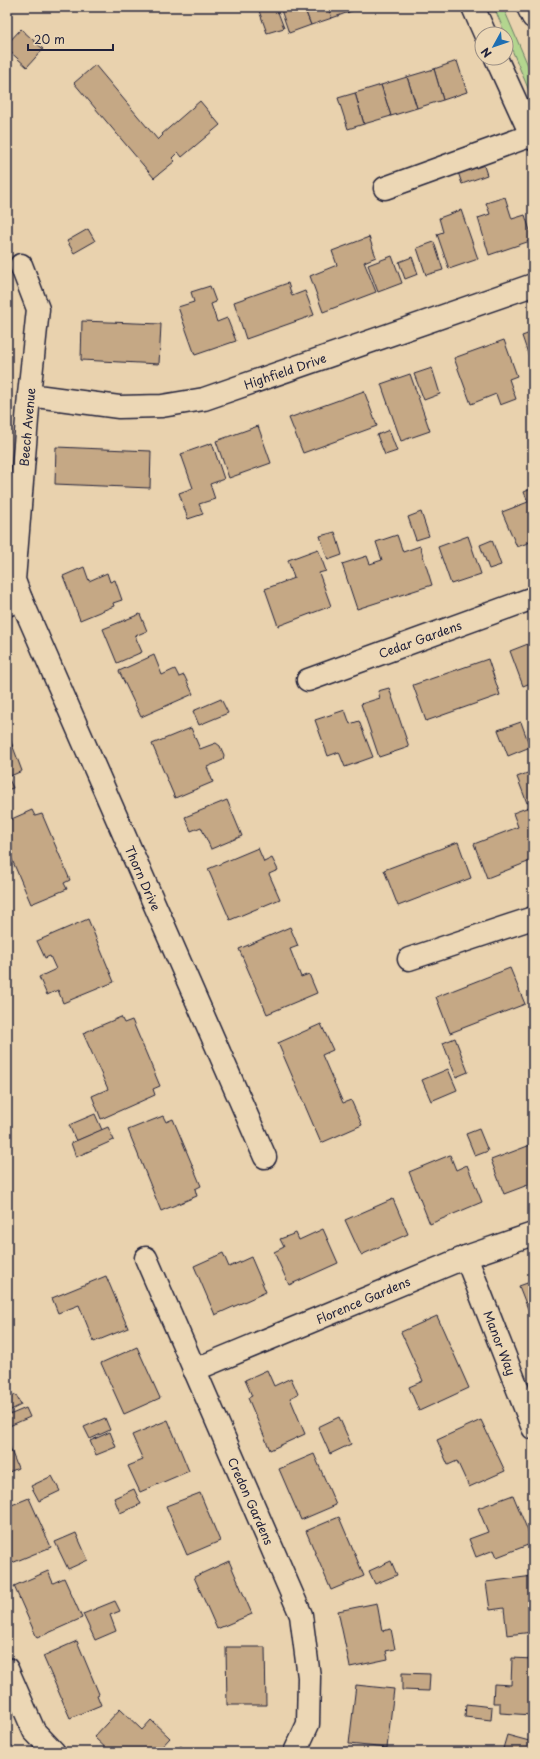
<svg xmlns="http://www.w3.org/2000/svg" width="540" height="1759" font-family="'Playpen Sans',sans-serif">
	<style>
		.green { fill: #b3d58f; stroke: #6a7c65 }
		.building { fill: #c5a885; stroke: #22223b }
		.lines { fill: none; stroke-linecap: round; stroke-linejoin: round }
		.minor-casing { stroke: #22223b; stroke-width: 25 }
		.primary-casing { stroke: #22223b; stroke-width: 25 }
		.minor { stroke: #ecd7b5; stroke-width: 22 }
		.primary { stroke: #ecd7b5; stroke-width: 22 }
		.labels { text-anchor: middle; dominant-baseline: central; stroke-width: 3; stroke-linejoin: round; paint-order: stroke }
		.street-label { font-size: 12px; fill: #22223b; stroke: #ecd7b5 }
	</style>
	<rect width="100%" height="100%" fill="#e9d2ae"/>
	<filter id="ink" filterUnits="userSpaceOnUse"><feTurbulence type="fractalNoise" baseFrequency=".025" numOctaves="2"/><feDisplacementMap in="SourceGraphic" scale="8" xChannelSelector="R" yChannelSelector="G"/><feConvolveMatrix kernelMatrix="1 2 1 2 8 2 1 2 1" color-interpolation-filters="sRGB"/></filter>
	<g filter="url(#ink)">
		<polygon class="green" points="494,7 503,7 533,77 533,100"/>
		<g class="building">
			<polygon points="262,7 276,7 284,28 267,33 258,8"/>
			<polygon points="280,7 304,7 311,25 289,33"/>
			<polygon points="304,7 328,7 332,18 311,25"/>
			<polygon points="328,7 363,7 332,18"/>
			<polygon points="21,29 43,49 27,67 7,49 7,44"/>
			<polygon points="457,61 467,92 443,100 434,69"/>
			<polygon points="95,65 158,140 163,135 162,134 200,101 220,125 182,157 178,152 172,158 175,161 154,178 74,83"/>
			<polygon points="434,69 443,100 417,108 407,77"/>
			<polygon points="407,77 417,108 391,116 381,85"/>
			<polygon points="381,85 391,116 364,124 355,93"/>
			<polygon points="355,93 364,124 348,129 338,98"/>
			<polygon points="482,160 487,175 462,184 457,169"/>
			<polygon points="505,197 512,219 525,215 533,240 489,255 478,218 490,214 486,203"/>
			<polygon points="461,210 478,259 449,269 437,234 443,232 439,218"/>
			<polygon points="88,229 95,241 74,253 67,241"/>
			<polygon points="369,237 376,257 364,262 376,292 323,312 310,276 337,265 332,251"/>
			<polygon points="434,242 443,270 426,275 417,248"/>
			<polygon points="392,256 402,283 378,292 368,265"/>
			<polygon points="412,257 418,274 405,279 399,262"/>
			<polygon points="288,283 292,296 305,291 314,315 246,339 234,302"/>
			<polygon points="210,286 216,302 211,304 217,322 227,318 236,341 195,355 178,307 194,302 191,292"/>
			<polygon points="82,321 161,324 159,364 81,360"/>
			<polygon points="533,332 533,368 522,336"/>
			<polygon points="504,340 517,376 509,379 516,399 500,405 496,394 471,404 454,358"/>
			<polygon points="432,368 440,394 424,400 414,374"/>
			<polygon points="410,374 430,431 401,441 381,384"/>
			<polygon points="364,391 377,426 303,453 289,418"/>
			<polygon points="258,426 271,463 229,478 216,441"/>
			<polygon points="389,430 397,451 385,455 377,435"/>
			<polygon points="212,443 224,479 210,484 215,499 199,504 203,514 188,519 179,493 193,488 181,454"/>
			<polygon points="56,447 151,451 150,488 55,484"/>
			<polygon points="533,488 533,541 517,547 502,512 528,502 524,492"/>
			<polygon points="421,512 429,536 416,540 408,517"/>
			<polygon points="335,532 342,555 328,560 320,536"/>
			<polygon points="397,535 403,552 420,546 432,585 357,609 342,564 367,556 370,564 382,560 376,542"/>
			<polygon points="468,536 481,574 451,584 438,547"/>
			<polygon points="492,540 501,565 489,569 480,545"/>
			<polygon points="318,549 326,571 319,573 331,606 278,626 265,589 294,578 288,560"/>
			<polygon points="84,567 89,581 107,573 110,582 115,580 122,600 113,603 114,606 80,620 63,576"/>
			<polygon points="140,614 147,631 135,636 142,652 117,663 103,629"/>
			<polygon points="533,642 533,682 523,686 510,651"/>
			<polygon points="154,655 162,675 175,669 179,677 184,675 193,694 141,717 119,671"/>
			<polygon points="488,659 500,695 426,721 413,685"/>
			<polygon points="389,688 409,747 379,757 361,704 380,698 378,691"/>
			<polygon points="221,699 228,713 199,725 193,711"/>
			<polygon points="345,710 350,724 359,721 373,757 345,767 339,752 328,756 315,720"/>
			<polygon points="521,722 530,747 508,756 498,730"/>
			<polygon points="191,728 200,749 216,743 220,746 224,755 223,760 207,767 213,782 175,798 152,744"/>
			<polygon points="7,731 22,771 8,777 13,788 7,790"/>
			<polygon points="530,772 533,780 533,801 527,803 517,777"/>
			<polygon points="227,800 242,836 211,849 201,827 191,831 185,817"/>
			<polygon points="529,807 533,817 533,860 487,878 474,844 518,827 513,813"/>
			<polygon points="32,810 35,816 42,814 70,880 64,883 67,889 31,904 7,848 7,821"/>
			<polygon points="458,842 471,878 398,906 384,870"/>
			<polygon points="258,848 264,862 272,858 278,870 269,874 280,899 230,920 208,869"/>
			<polygon points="88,919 114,982 63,1003 58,990 47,995 39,977 56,969 50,956 45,958 37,941"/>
			<polygon points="290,927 298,946 290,949 301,977 309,974 317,993 267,1014 239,949"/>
			<polygon points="510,968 525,1004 450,1033 436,997"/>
			<polygon points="121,1017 124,1023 132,1020 160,1086 153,1089 155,1095 101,1119 92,1096 108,1089 83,1033"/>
			<polygon points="321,1024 333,1050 322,1055 343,1103 351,1100 362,1125 321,1143 278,1043"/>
			<polygon points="455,1038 468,1072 456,1077 443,1043"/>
			<polygon points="448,1069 457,1090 431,1101 422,1080"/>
			<polygon points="95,1114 102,1130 76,1141 69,1125"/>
			<polygon points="163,1116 166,1122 173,1119 201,1186 195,1189 197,1196 161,1211 128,1130"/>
			<polygon points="108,1127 114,1140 76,1157 71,1143"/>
			<polygon points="479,1129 488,1151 475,1156 466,1134"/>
			<polygon points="533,1144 533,1183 504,1194 491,1160"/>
			<polygon points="450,1155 456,1170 467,1165 482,1202 430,1224 409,1172"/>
			<polygon points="393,1199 408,1234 361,1255 345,1220"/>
			<polygon points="323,1229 338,1263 289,1285 274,1252 284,1247 280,1239 296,1233 299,1240"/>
			<polygon points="223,1253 229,1267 251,1257 266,1292 215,1315 194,1266"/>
			<polygon points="106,1276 128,1328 94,1342 79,1305 58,1313 52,1298"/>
			<polygon points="533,1281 533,1307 528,1309 519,1286"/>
			<polygon points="437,1316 469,1388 419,1411 409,1387 423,1381 401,1332"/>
			<polygon points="137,1347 160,1398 124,1414 101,1363"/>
			<polygon points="267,1370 274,1386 291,1378 298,1394 290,1398 305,1434 270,1450 248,1398 252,1396 245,1380"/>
			<polygon points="16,1395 21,1405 7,1412 7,1399"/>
			<polygon points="26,1408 30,1417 7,1427 7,1416"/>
			<polygon points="339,1417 351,1444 330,1454 318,1427"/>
			<polygon points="105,1418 110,1430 90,1439 84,1427"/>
			<polygon points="168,1420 189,1471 140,1492 128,1466 143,1460 132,1435"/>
			<polygon points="481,1420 505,1471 469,1487 457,1461 448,1465 437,1440"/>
			<polygon points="110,1432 116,1447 96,1455 90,1441"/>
			<polygon points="7,1440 18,1468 7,1473"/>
			<polygon points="314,1454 336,1505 301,1520 279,1469"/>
			<polygon points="52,1476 60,1491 39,1501 31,1486"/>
			<polygon points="134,1489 141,1504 120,1513 114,1498"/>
			<polygon points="200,1493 220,1541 187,1555 166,1506"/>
			<polygon points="513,1495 533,1543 497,1557 494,1550 476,1557 469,1539 488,1532 478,1508"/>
			<polygon points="29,1498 51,1547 7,1565 7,1507"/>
			<polygon points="339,1517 364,1576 331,1590 306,1531"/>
			<polygon points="76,1533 88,1560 68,1569 55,1542"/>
			<polygon points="229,1561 252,1614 217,1629 194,1577"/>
			<polygon points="391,1561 397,1575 375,1584 369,1571"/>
			<polygon points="48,1571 53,1583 64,1578 82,1618 37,1638 14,1586"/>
			<polygon points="533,1576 533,1632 507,1635 504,1608 490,1610 486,1582"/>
			<polygon points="115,1601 120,1611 110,1615 116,1631 95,1640 83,1614"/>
			<polygon points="377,1603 382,1631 391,1629 395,1649 386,1651 388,1659 350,1667 338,1611"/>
			<polygon points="77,1641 99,1694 97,1695 101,1705 70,1718 43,1656"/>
			<polygon points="226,1647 265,1647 266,1705 227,1705"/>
			<polygon points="512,1658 533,1659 533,1715 500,1713 500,1703 493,1703 494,1684 511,1685"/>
			<polygon points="402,1673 430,1674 429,1691 402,1690"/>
			<polygon points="356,1685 394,1689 387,1748 349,1744"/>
			<polygon points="466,1704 492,1707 491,1720 465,1717"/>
			<polygon points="120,1709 142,1730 151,1720 170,1738 157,1752 110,1752 94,1737"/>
			<polygon points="507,1735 533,1742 533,1752 502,1752"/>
			<polygon points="181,1746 186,1752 191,1747 196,1752 174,1752"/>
		</g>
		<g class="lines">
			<defs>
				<g id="minor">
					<polyline points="473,7 485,34"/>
					<polyline points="496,58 533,139"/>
					<polyline points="385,188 532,135"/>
					<polyline points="29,395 119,407 162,406 204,399 533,285"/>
					<polyline points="21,599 265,1157"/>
					<polyline points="7,605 21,599 14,580 29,395 38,309 21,265"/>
					<polyline points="308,680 533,598"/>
					<polyline points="409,959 533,918"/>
					<polyline points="466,1257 533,1428"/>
					<polyline points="146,1258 301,1615 309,1677 308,1724 295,1752"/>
					<polyline points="194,1370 466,1257 533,1234"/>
					<polyline points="7,1669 34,1731 54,1752"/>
				</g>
				<polyline id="primary" points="528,7 533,17"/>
			</defs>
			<use href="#minor" class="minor-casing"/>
			<use href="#primary" class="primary-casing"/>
			<use href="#minor" class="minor"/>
			<use href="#primary" class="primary"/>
		</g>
	</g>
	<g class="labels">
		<g class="street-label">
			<text transform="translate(285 371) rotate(-19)">Highfield Drive</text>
			<text transform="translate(27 427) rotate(-85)">Beech Avenue</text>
			<text transform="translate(420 639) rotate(-20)">Cedar Gardens</text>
			<text transform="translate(143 878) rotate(66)">Thorn Drive</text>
			<text transform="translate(363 1300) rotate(-23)">Florence Gardens</text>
			<text transform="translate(500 1343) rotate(69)">Manor Way</text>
			<text transform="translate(251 1501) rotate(66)">Credon Gardens</text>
		</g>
	</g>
	<rect width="540" height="1759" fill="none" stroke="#ecd7b5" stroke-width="24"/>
	<rect x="12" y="12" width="516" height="1735" fill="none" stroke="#22223b" stroke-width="1.5" filter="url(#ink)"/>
	<g transform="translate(494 46) rotate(230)"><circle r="19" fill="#ecd7b5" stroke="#9b8f84"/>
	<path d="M0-3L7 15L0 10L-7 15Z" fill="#1f6fb2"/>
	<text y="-6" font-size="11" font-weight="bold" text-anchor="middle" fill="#22223b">N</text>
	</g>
	<path d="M28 44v6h85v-6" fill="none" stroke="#22223b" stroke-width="2"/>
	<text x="34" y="44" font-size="12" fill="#22223b" stroke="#ecd7b5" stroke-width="3" paint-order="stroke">20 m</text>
</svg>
